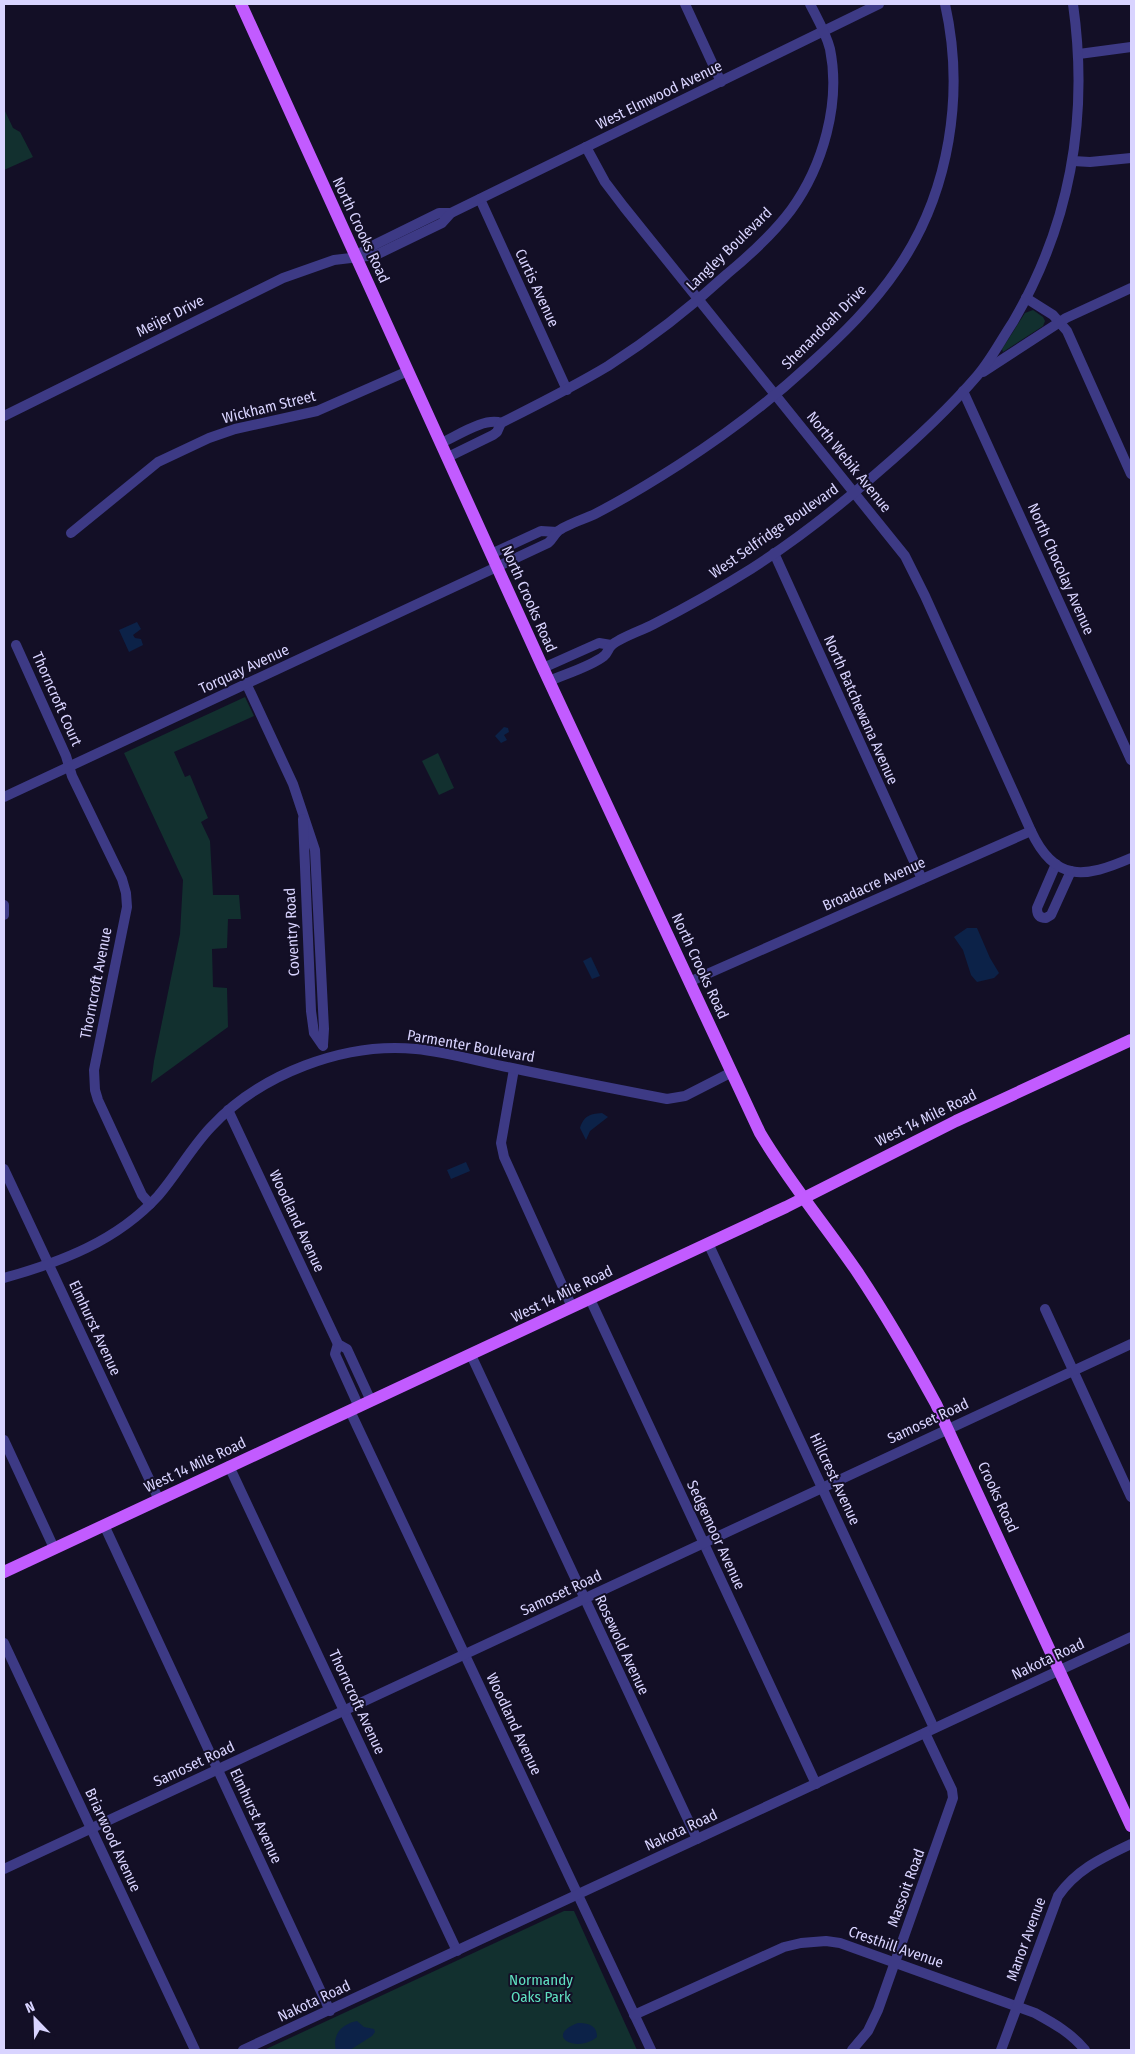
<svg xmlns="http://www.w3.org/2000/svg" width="1135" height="2054" font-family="'Fira Sans Condensed',sans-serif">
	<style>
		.green { fill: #12302f }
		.water { fill: #0c2248 }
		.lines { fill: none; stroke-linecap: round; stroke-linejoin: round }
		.minor { stroke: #3d3a85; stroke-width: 10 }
		.major { stroke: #c25bff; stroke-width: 12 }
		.labels { text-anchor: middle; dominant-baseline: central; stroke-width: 4; stroke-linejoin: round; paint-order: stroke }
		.street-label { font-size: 15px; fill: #d9d4ff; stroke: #130f26 }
		.park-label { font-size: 15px; fill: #5fe0c0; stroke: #130f26 }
	</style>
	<rect width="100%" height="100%" fill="#130f26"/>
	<g class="green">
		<polygon points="4,109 13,128 20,132 33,157 4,170"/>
		<polygon points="1033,310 1043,317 1045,321 1043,326 1003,352 1002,349 1025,313"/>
		<polygon points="245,697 254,716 174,752 185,777 190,775 208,818 201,822 210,841 213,895 239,895 241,919 228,919 227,948 212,949 213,987 227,988 228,1027 151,1083 154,1061 180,934 183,880 124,753"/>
		<polygon points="438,753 454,788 439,795 422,761"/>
		<polygon points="564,1911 574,1911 637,2050 264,2050"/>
	</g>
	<g class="water">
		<polygon points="137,622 141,629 133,635 135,638 141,639 143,645 129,652 119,630"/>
		<polygon points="504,727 508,728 509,732 504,735 507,740 501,743 495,736"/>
		<polygon points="967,928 977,928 990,958 999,973 994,978 977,982 971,975 963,950 954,937"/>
		<polygon points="591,957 600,976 592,979 583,961"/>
		<path d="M602,1113L608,1117L590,1131L586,1140L580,1128C584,1116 589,1114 602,1113Z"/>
		<polygon points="466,1162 470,1171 451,1179 447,1170"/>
		<path d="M357,2021L364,2027L374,2029L375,2032L372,2036L350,2050H336C332,2034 342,2024 357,2021Z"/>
		<path d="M578,2023C588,2023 597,2025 597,2037C577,2054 543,2036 578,2023Z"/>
	</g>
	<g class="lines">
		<g class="minor">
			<polyline points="685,4 721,82"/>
			<polyline points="1079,54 1131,47"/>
			<polyline points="586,147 605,182 624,207 905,556 925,596 1031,831"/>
			<polyline points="1073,161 1090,162 1131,158"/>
			<polyline points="480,199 567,390"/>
			<polyline points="357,255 372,246 439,213 451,213"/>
			<polyline points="1026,298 1053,315 1067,331 1131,474"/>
			<polyline points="983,372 1066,318 1131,288"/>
			<polyline points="963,391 1131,760"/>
			<polyline points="4,416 283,278 334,260 376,255 442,223 451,213 879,4"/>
			<path d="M441,443C457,436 485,417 501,423"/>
			<path d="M448,457L493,435L497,432L501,423C537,405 573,387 608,366C650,339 690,308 727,274C750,255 773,234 791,210C823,166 841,103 830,49C826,33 817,18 810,4"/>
			<polyline points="71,533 158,462 209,438 235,429 317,411 408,371"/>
			<polyline points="774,553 922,879"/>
			<polyline points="491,554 541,531 557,532"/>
			<polyline points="16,645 66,756 72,776 122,879 126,893 127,907 94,1070 95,1090 98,1100 142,1195 150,1204"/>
			<polyline points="543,668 599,643 611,645"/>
			<path d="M549,681C565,674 590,667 604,656C608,653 608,648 612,645C619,638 643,630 654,624C687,607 719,589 751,569C795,541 837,508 877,473C912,443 947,411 977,376C991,360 1001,340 1013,322C1071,223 1089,117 1073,4"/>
			<polyline points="246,683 293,784 315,850 324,1029 323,1045"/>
			<path d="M4,797L548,543C552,540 554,535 557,532C565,525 585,519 595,514C624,499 652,482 680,464C725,435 769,402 809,365C842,335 873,305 898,268C950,192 965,93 945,4"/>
			<polyline points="303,819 311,1011 314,1033 323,1046"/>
			<path d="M1056,864L1037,908C1037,915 1040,918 1046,918L1051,915L1071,871"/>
			<polyline points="4,905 4,915"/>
			<path d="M689,982L1031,831C1055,883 1085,878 1131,858"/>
			<polyline points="514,1069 501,1143 504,1157 572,1307"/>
			<polyline points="228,1110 338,1344 347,1349 371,1401"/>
			<polyline points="4,1169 159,1500"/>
			<polyline points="708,1243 934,1728"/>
			<path d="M4,1278C61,1262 117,1241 158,1196C177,1174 191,1148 211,1127C260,1074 344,1042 416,1049C448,1052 480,1062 512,1068C564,1079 615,1089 667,1099L685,1096L732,1072"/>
			<polyline points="590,1299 816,1784"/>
			<polyline points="1045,1309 1131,1497"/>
			<polyline points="338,1344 335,1354 359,1407"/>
			<polyline points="471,1355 697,1839"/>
			<polyline points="350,1411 651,2050"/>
			<polyline points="4,1440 54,1548"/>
			<polyline points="229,1466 457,1951"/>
			<polyline points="104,1525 330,2011"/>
			<polyline points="4,1643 195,2050"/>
			<polyline points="4,1869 1131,1344"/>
			<path d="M634,2015L784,1947L801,1943L826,1941L840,1943L1035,2013C1055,2024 1071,2033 1085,2050"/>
			<polyline points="243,2050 1131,1637"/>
			<polyline points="852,2050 868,2031 878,2010 953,1798 952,1790 925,1733"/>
			<path d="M1001,2050L1058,1896C1077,1869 1102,1858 1131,1844"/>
		</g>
		<g class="major">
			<path d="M241,4L543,668L760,1133C789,1182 826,1226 858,1273C886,1315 912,1360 936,1404L1131,1826"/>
			<polyline points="4,1572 786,1207 956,1121 1131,1040"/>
		</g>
	</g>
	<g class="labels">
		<g class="street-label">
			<text transform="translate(659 95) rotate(-26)">West Elmwood Avenue</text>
			<text transform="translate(361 230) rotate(65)">North Crooks Road</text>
			<text transform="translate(729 249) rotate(-44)">Langley Boulevard</text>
			<text transform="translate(537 288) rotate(65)">Curtis Avenue</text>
			<text transform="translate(170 316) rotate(-27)">Meijer Drive</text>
			<text transform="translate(824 327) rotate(-45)">Shenandoah Drive</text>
			<text transform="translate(269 407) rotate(-14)">Wickham Street</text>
			<text transform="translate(849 462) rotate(51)">North Webik Avenue</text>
			<text transform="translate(774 531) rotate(-35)">West Selfridge Boulevard</text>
			<text transform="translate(1061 569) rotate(66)">North Chocolay Avenue</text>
			<text transform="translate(529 599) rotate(66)">North Crooks Road</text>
			<text transform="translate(244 669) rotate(-25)">Torquay Avenue</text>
			<text transform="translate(57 699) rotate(66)">Thorncroft Court</text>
			<text transform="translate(861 710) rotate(66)">North Batchewana Avenue</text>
			<text transform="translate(874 884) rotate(-24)">Broadacre Avenue</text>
			<text transform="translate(292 932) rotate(-93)">Coventry Road</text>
			<text transform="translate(700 966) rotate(65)">North Crooks Road</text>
			<text transform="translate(96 983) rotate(-79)">Thorncroft Avenue</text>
			<text transform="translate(471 1046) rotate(10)">Parmenter Boulevard</text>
			<text transform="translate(926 1118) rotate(-26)">West 14 Mile Road</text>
			<text transform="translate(297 1221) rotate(65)">Woodland Avenue</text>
			<text transform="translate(562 1294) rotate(-26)">West 14 Mile Road</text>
			<text transform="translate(95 1328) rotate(65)">Elmhurst Avenue</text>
			<text transform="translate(928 1421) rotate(-25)">Samoset Road</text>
			<text transform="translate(195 1465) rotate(-25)">West 14 Mile Road</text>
			<text transform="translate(835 1479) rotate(65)">Hillcrest Avenue</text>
			<text transform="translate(998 1497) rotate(65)">Crooks Road</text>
			<text transform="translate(716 1535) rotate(65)">Sedgemoor Avenue</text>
			<text transform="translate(561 1593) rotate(-25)">Samoset Road</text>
			<text transform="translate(622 1645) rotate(65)">Rosewold Avenue</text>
			<text transform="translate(1048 1659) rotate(-25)">Nakota Road</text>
			<text transform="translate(357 1702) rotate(65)">Thorncroft Avenue</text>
			<text transform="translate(514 1724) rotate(65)">Woodland Avenue</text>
			<text transform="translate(194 1764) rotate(-25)">Samoset Road</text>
			<text transform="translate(256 1816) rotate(65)">Elmhurst Avenue</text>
			<text transform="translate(681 1830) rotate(-25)">Nakota Road</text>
			<text transform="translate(113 1840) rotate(65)">Briarwood Avenue</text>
			<text transform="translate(906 1888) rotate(-70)">Massoit Road</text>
			<text transform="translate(1026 1939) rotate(-70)">Manor Avenue</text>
			<text transform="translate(896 1947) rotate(19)">Cresthill Avenue</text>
			<text transform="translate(314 2001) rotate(-25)">Nakota Road</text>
		</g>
		<g class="park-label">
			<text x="541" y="1980">Normandy<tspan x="541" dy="17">Oaks Park</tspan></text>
		</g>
	</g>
	<rect width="1135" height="2054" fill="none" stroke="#d9d4ff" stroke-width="10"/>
	<g transform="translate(35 2019) rotate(337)" stroke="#130f26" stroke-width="4" paint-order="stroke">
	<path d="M0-4L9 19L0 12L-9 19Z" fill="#d9d4ff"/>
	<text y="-8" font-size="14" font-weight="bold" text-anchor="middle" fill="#d9d4ff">N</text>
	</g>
</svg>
